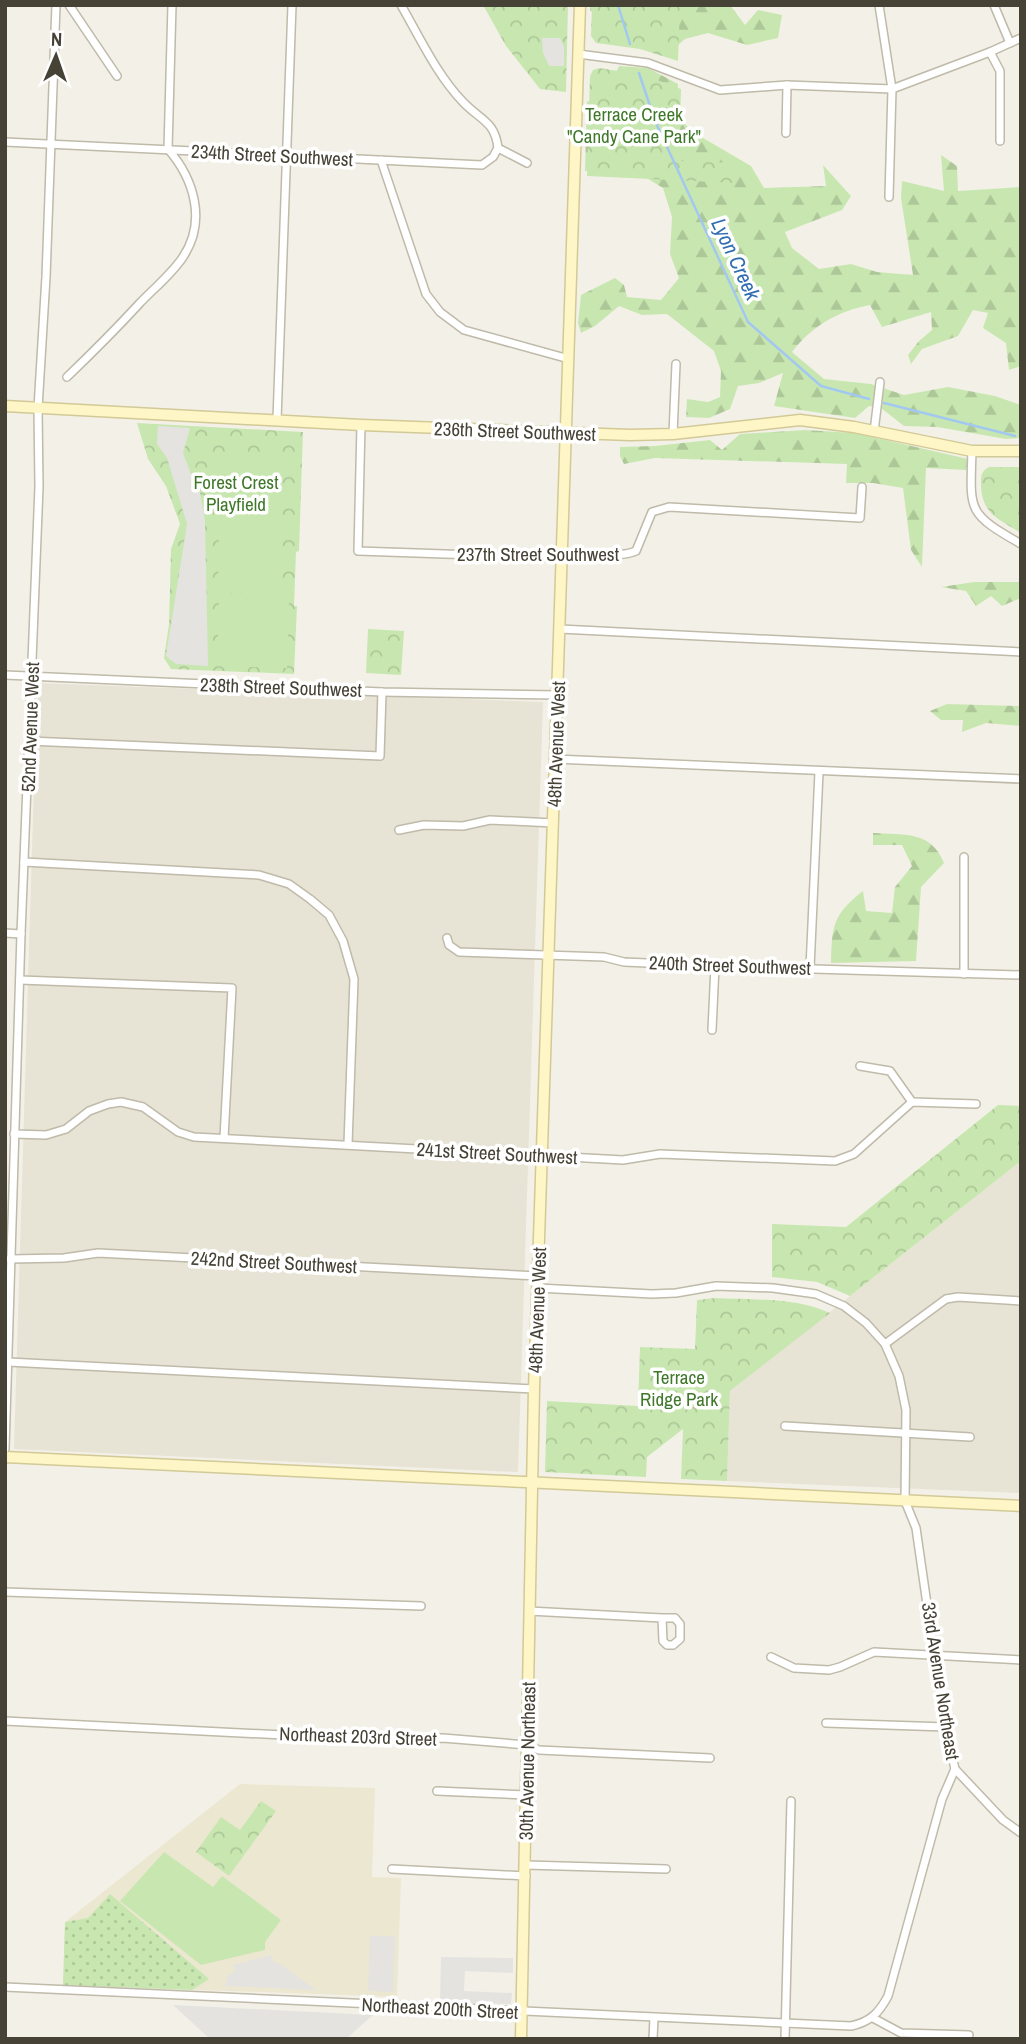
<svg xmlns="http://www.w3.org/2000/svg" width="1026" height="2044" font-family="'Archivo Narrow',sans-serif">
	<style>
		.residential { fill: #e7e3d5 }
		.education { fill: #ece7d1 }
		.grass { fill: url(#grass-dots) }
		.forest { fill: url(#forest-firs) }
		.park { fill: url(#park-crowns) }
		.pitch { fill: #c8e7b0 }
		.parking { fill: #e4e3df }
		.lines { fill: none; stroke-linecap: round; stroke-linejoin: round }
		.stream { stroke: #a3c8f0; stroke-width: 2.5 }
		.street-casing { stroke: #bfbaa9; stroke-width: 10 }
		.secondary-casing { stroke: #d3c997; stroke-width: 13 }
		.street { stroke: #fff; stroke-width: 7 }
		.secondary { stroke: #fef6c6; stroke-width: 10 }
		.labels { text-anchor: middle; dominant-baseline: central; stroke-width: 7; stroke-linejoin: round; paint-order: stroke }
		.park-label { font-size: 19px; fill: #3f7829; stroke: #fff }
		.street-label { font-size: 19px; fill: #464236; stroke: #fff }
		.water-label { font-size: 21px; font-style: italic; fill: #306db1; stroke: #fff }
	</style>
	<defs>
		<pattern id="grass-dots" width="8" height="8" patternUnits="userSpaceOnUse" patternTransform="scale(1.75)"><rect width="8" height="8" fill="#c8e7b0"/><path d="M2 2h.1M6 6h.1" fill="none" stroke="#adc798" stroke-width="1.8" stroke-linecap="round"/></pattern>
		<pattern id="forest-firs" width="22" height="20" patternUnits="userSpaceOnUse" patternTransform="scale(1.75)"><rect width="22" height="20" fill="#c8e7b0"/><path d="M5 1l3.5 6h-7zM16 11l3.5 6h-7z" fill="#adc798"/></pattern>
		<pattern id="park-crowns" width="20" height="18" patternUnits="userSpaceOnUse" patternTransform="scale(1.75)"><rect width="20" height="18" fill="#c8e7b0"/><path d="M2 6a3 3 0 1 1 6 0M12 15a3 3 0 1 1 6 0" fill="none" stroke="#adc798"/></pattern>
	</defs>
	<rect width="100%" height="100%" fill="#f3f1e7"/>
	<g class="residential">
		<polygon points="37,683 543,702 518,1472 14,1449"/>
		<polygon points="1021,1161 1021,1493 727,1481 730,1391"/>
	</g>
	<polygon class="education" points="240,1784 375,1788 372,1877 401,1878 397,1997 63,1985 65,1922"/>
	<polygon class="grass" points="110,1894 209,1979 192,1990 63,1985 65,1922 88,1918"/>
	<g class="forest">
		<polygon points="590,5 730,5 745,25 758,10 782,15 778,38 747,45 708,33 685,39 670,52 606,23 590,10"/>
		<path d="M619,66L648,68L678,84L676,117L698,135L751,166L764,188L826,186L823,165L851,196L842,210L785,232L792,248L819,269L851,264L877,272L913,275L901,198L902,181L944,191L941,155L957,166L958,191L1021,187V366L1009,370L1006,343L983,328L988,313L973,310L958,336L922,349L911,364L908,355L919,341L932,330L931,312L882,327L870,305C838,311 812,326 792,352L824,379L871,384L904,395L948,387L995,396L1021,405V438L1006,439L937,427L904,426L881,408L869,406L855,418L774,406L783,373L759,383L738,386L730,409L709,418L686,417L687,399L708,402L720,397L721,371L714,351L667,314L642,315L619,306L595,326L581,333L578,323L581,295L615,278L624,285L627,297L661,300L679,278L670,254L672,217L663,188L638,173L585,171L587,102L607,93Z"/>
		<polygon points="805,430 855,433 968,459 966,470 926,468 922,567 911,550 903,488 873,483 846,483 847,464 655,458 624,464 620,456 620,447 655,446 710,440 722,450 740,434"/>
		<polygon points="974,582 1021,582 1021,598 1002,606 991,596 976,606 966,591 941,587"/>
		<polygon points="947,704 1021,706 1021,726 986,723 962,732 963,720 941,720 930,711"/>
		<path d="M873,833C903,835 931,830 944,863L921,887L916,961L831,963C832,927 832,915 863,891L866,911L892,913L895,887L912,866L902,845H873Z"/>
	</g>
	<g class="park">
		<polygon points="483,5 568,5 566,92 540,89 506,46"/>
		<polygon points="592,5 680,5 678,61 640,49 596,43 591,36"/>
		<polygon points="599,68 644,75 681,89 679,161 735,163 734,183 587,176 590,76 593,70"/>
		<polygon points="137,423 303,432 299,551 296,552 294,606 297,606 294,674 171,669 164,658 169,624 171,549 180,524 166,486 148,459"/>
		<path d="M989,467H1021V533C999,519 983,515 981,487C981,477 980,472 989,467Z"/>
		<polygon points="368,629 404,631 401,675 366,673"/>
		<polygon points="998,1105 1021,1106 1021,1161 850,1296 817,1282 772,1277 772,1224 846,1227"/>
		<path d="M715,1298C753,1300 795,1297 830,1313L730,1391L727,1481L681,1479L683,1429L647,1457L646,1477L545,1472L547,1401L638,1406L640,1347L695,1349L697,1300Z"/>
		<polygon points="261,1801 276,1811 229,1876 196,1852 221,1817 240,1830"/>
	</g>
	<g class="pitch">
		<polygon points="220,455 281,456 279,594 218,593"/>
		<polygon points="219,598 289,601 287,668 217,666"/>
		<polygon points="164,1852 213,1887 222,1876 281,1920 265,1942 265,1950 201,1965 120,1901"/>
	</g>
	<g class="parking">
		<polygon points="542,38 560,38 564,47 564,66 549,66 543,53"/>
		<polygon points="158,426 190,428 183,453 191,474 197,477 205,521 208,666 176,664 166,656 187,524 167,458 157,444"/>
		<polygon points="370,1936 395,1936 393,1992 368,1991"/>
		<polygon points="272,1955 273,1962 280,1964 316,1990 225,1986 228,1975 235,1972 233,1965"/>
		<polygon points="441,1957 513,1958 513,1973 465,1971 464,1991 512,1993 511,2004 440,2002"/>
		<polygon points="173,2005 373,2015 346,2039 210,2039"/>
	</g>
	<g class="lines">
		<g class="stream">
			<polyline points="618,5 630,44"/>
			<polyline points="639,73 655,121 748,322 821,386 869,399"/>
			<polyline points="884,403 1015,436"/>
		</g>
		<defs>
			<g id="street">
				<polyline points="69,5 117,76"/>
				<path d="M401,5C420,38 437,75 463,102C480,120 495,121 498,148"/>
				<polyline points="879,5 892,89 889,197"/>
				<polyline points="994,5 1010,43"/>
				<polyline points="990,52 1000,71 1000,141"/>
				<polyline points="578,54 648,63 720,90 787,85 892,89 990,52 1021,38"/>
				<polyline points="786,133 787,85"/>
				<polyline points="5,142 482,165 493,157 498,148"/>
				<polyline points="498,148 527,163"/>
				<polyline points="381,160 426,294 440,312 464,330 569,359"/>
				<path d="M67,377C92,353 116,329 139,304C153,289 172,274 183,257C207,221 194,179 168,149L172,5"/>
				<polyline points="277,420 292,5"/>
				<path d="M361,425L358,551L562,558C583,545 612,561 636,551L652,512L669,507L860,518L862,487"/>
				<polyline points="874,432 880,382"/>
				<polyline points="673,434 676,364"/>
				<path d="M972,451C970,512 967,513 1021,544"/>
				<polyline points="560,629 1021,652"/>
				<polyline points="5,675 382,692 557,695"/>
				<polyline points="29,741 380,756 382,692"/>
				<polyline points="555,759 1021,779"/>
				<polyline points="399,830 424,825 463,826 490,820 554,823"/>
				<polyline points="24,862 259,875 289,884 310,899 329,915 343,941 354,979 348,1144"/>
				<polyline points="5,933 21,934"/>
				<polyline points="447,938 449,945 459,952 604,957 624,962 715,966 1021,975"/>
				<polyline points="810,968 819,772"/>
				<polyline points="964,974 964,857"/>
				<polyline points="20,980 232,988 224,1138"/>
				<polyline points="712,1030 715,966"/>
				<polyline points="860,1066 890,1071 912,1102"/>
				<polyline points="14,1134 46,1135 66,1129 89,1111 108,1104 121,1102 143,1107 178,1132 194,1137 623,1160 660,1154 835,1161 854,1154 912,1102 976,1104"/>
				<polyline points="10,1259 64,1258 98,1253 538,1276"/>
				<polyline points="885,1344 946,1299 958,1297 1021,1301"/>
				<polyline points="8,1362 534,1389"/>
				<polyline points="785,1426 970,1437"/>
				<polyline points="5,1449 21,934 39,487 38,408 46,277 56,5"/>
				<polyline points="5,1592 421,1606"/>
				<polyline points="529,1611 662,1618 675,1618 680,1624 680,1639 673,1645 667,1645 663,1641 662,1618"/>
				<polyline points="771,1657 794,1668 829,1670 840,1667 874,1652 1021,1660"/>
				<polyline points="5,1721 382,1740 443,1738 527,1745 539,1750 710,1758"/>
				<polyline points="826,1723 946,1727"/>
				<polyline points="955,1769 1003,1820 1021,1833"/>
				<polyline points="437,1791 527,1795"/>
				<polyline points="526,1865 666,1869"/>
				<polyline points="392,1869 526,1876"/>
				<path d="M5,1987L851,2026C870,2022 879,2013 888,1996L942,1799L955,1769L943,1715L916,1528L905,1501L906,1410L899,1376L885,1344L866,1323L844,1306L816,1294L773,1288L716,1286L676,1293L652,1294L538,1288"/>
				<polyline points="873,2018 901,2033 969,2035"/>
				<polyline points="653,2039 654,2018"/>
				<polyline points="785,2039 791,1801"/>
			</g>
			<g id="secondary">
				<polyline points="5,406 361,425 630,435 673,434 800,420 854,427 972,451 1021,451"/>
				<polyline points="5,1457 1021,1506"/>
				<polyline points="521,2039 534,1389 580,5"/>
			</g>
		</defs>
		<use href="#street" class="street-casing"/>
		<use href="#secondary" class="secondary-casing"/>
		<use href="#street" class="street"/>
		<use href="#secondary" class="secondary"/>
	</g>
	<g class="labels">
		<g class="park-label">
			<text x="634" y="114">Terrace Creek<tspan x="634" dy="22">"Candy Cane Park"</tspan></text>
			<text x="236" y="482">Forest Crest<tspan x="236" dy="22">Playfield</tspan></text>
			<text x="679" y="1377">Terrace<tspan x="679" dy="22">Ridge Park</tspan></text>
		</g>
		<g class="street-label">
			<text transform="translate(272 155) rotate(3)">234th Street Southwest</text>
			<text transform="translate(515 431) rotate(2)">236th Street Southwest</text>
			<text x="538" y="554">237th Street Southwest</text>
			<text transform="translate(281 687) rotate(2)">238th Street Southwest</text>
			<text transform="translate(30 727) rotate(-88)">52nd Avenue West</text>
			<text transform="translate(556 744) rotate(-88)">48th Avenue West</text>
			<text transform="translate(730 965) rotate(2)">240th Street Southwest</text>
			<text transform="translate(497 1153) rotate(3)">241st Street Southwest</text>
			<text transform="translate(274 1262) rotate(3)">242nd Street Southwest</text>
			<text transform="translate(537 1310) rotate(-88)">48th Avenue West</text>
			<text transform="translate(941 1681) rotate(81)">33rd Avenue Northeast</text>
			<text transform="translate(358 1736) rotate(2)">Northeast 203rd Street</text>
			<text transform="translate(527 1761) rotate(-89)">30th Avenue Northeast</text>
			<text transform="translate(440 2008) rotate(3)">Northeast 200th Street</text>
		</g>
		<g class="water-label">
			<text transform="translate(736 259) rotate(65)">Lyon Creek</text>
		</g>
	</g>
	<rect width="1026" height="2044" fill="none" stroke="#464236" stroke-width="14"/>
	<g transform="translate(56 56) rotate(2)" stroke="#ffffff" stroke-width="5" paint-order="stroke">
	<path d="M0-5L12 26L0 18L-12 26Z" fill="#464236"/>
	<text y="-10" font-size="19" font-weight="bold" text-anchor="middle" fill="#464236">N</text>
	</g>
</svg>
